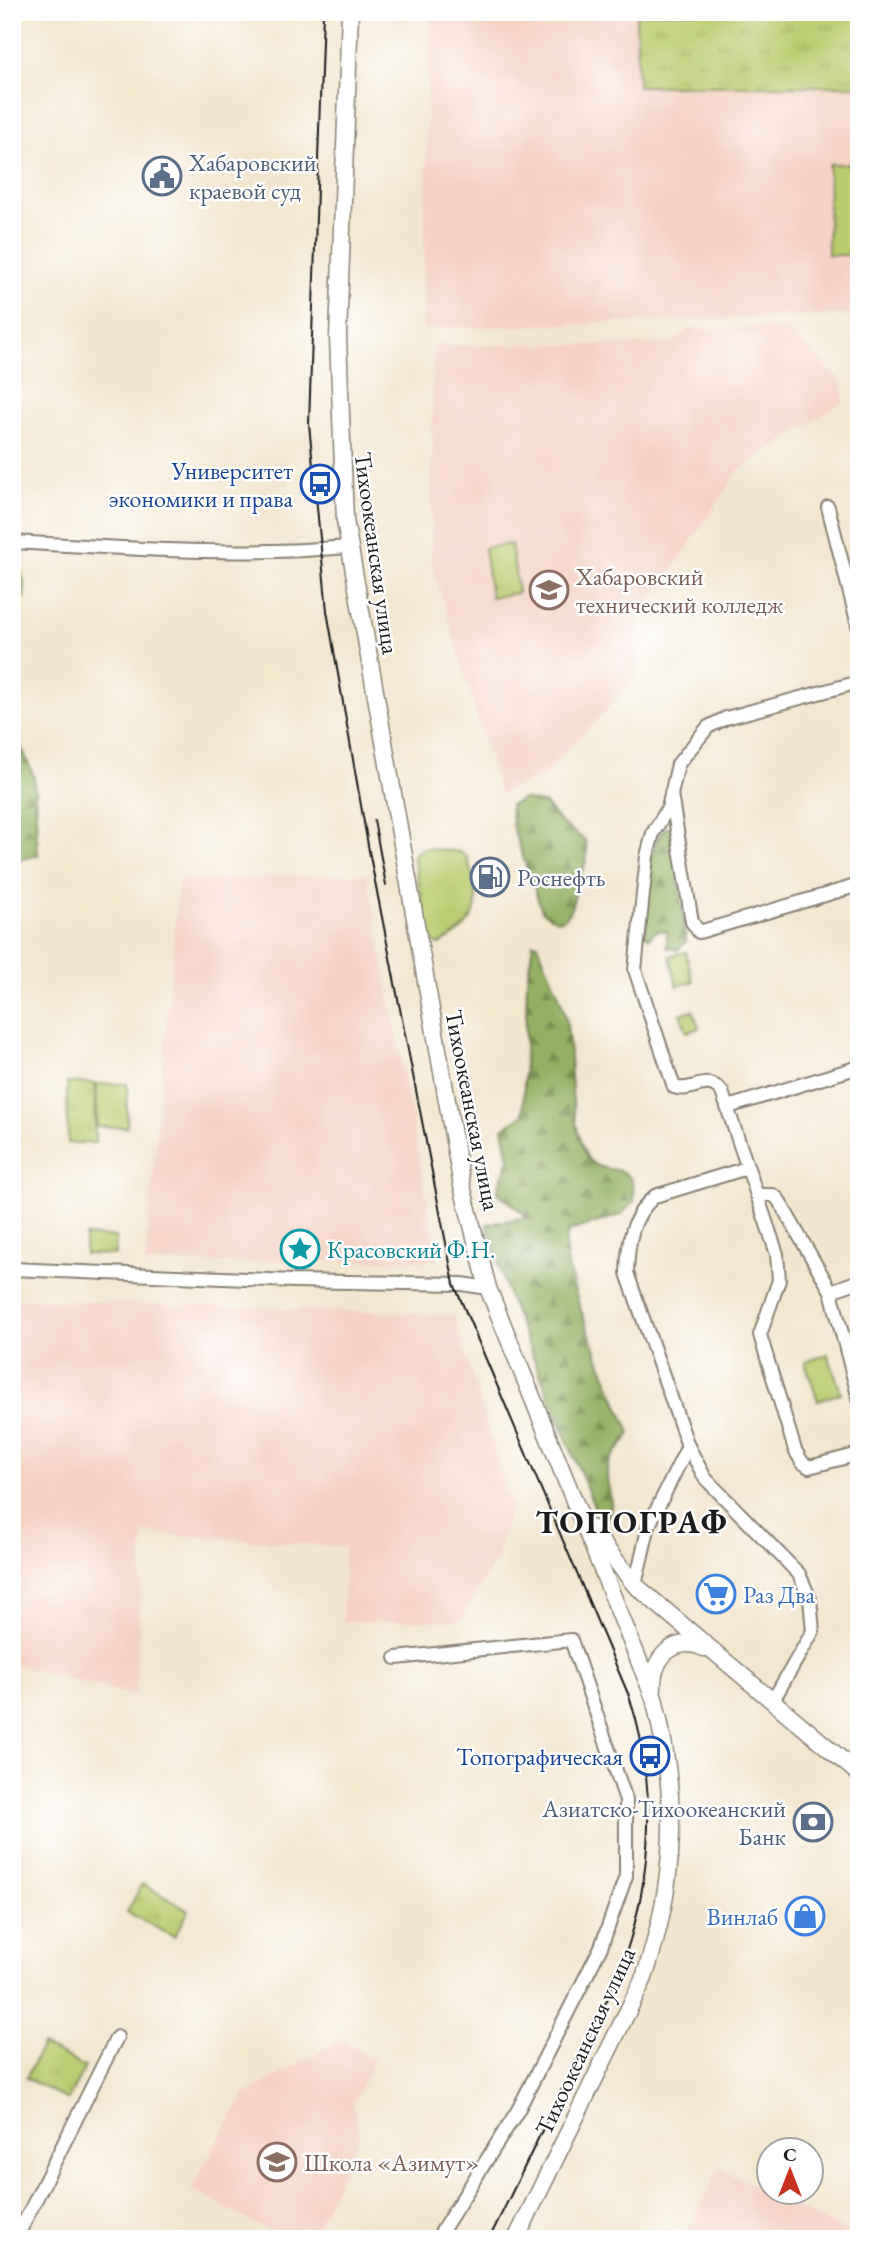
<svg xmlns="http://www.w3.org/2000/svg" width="871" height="2251" font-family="'EB Garamond',serif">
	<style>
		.built { fill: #f5d2c3 }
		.grass { fill: #bacc70; stroke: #6b7446; stroke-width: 2 }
		.forest { fill: url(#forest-firs); stroke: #58663f; stroke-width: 2 }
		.park { fill: url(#park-tufts); stroke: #6b7446; stroke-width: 2 }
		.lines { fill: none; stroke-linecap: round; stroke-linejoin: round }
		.minor-casing { stroke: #888175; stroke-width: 16 }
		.major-casing { stroke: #888175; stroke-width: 19 }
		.minor { stroke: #fff; stroke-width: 12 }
		.major { stroke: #fff; stroke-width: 16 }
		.tram { stroke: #1c1c1c; stroke-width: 2 }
		.labels { text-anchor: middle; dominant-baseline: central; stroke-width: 5; stroke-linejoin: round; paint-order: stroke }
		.service-label { font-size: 24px; fill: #4e5e75; stroke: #fff; text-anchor: start }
		.transit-label { font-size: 24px; fill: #164399; stroke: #fff; text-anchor: end }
		.street-label { font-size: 24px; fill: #1c1c1c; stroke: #fff }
		.education-label { font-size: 24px; fill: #785e54; stroke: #fff; text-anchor: start }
		.culture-label { font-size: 24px; fill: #0d838f; stroke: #fff; text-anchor: start }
		.shop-label { font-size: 24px; fill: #366cbe; stroke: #fff; text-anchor: start }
		.district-label { font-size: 32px; font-weight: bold; letter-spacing: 2px; fill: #1c1c1c; stroke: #fff }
	</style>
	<defs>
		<pattern id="forest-firs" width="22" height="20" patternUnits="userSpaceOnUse" patternTransform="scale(1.75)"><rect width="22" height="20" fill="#93b062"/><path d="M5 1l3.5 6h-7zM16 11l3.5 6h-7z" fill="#778e50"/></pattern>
		<pattern id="park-tufts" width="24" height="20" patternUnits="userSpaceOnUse" patternTransform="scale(1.75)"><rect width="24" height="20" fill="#bacc70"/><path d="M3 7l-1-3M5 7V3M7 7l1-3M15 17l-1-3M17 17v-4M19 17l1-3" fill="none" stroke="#9faf60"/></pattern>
	</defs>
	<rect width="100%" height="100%" fill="#fff"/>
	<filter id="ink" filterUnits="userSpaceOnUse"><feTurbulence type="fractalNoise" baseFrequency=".0143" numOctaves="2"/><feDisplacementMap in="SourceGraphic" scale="14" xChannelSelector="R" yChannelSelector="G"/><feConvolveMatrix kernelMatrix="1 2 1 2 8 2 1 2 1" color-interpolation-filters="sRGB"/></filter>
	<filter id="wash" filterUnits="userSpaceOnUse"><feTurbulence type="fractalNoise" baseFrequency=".00686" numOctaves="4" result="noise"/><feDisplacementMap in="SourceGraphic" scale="28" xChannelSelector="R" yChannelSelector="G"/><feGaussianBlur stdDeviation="1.57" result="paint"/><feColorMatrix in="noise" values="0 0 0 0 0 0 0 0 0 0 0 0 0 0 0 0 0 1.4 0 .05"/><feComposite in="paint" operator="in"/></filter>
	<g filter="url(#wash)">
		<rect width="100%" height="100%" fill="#f3e6ce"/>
		<g class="built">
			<polygon points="429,12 859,12 859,314 423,329"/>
			<polygon points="786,327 841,381 844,401 739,470 639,619 636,680 542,776 500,794 431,560 433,346 672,344 688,329"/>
			<polygon points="367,874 438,1260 145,1263 179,880"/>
			<polygon points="12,1299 454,1315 511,1504 497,1556 462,1620 343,1622 344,1547 143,1533 136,1696 12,1664"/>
			<polygon points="342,2039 374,2060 353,2104 360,2135 311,2239 284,2239 191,2189 244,2095"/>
			<polygon points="719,2168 859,2238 859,2239 683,2239"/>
		</g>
		<g class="grass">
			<polygon points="829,164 859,164 859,255 828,255"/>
			<polygon points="511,544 518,593 491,597 484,548"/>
			<path d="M423,848L460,852L467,857C481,902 484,921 438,945L430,940L413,855Z"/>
			<polygon points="686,952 693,982 677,986 670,956"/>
			<rect x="97" y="1084" width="30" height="43"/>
			<polygon points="828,1354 841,1393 818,1401 805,1362"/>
		</g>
		<g class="forest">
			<path d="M12,562L17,563C27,583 29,601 12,617Z"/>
			<polygon points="12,725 34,777 38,855 12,862"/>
			<path d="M523,799L545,804L560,822L585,840C591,859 582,869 577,887C571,907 570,934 542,911L513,829L510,805Z"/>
			<path d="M665,827L673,830L686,941L678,950L667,947V931H656L649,938L645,934C648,901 643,853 665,827Z"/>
			<path d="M533,943L538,944C546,970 561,992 566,1019C574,1064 567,1112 585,1153C598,1184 636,1150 634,1202L620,1215L570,1231C548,1250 618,1403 630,1433C625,1447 609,1454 607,1470C605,1486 618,1506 606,1519L600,1518L596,1511L509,1298L487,1224L528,1217L497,1192L509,1159L503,1128L523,1115L527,980Z"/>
		</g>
		<g class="park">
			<polygon points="636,12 859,12 859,86 638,86"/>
			<polygon points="693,1010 699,1028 687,1032 680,1014"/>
			<polygon points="67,1083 95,1083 95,1143 68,1143"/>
			<polygon points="85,1236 116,1237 115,1255 85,1254"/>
			<polygon points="142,1884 189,1910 174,1937 127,1912"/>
			<polygon points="42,2045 85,2067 68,2100 26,2078"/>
		</g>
	</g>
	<g filter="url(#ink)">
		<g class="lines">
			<defs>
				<g id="minor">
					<polyline points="828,507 859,629"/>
					<path d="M12,542C124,548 237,557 348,547"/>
					<path d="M859,682L726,718L708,727L678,764L668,808L653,833L647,856L635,970L674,1087C692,1094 707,1073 722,1092L777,1254L779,1280L760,1335L795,1450L802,1462L809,1467L859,1454"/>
					<polyline points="671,794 692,922 699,932 859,885"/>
					<polyline points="728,1107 859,1067"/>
					<path d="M747,1168L655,1196C631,1216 628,1243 627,1273L688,1446L705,1478L799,1574L810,1599L813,1631L772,1702"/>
					<polyline points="757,1195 773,1195 778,1199 831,1291 859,1399"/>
					<polyline points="12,1269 293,1281 462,1284 488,1288"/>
					<polyline points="831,1291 859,1281"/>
					<polyline points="635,1585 649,1525 688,1446"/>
					<polyline points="396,1658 571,1640 626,1800 626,1876 601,1947 518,2110 437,2239"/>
					<polyline points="16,2239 117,2037"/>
				</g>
				<g id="major">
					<path d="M350,12L338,337L345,520L462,1186L488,1288L654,1698C679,1799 677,1879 644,1978L516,2239"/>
					<polyline points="590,1528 635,1585 859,1774"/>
					<path d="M653,1689C651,1659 674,1634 704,1648"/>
				</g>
			</defs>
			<use href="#minor" class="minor-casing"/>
			<use href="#major" class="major-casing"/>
			<use href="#minor" class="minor"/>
			<use href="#major" class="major"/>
			<g class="tram">
				<path d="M323,12L309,424L327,611L369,851L454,1284L629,1696C657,1778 653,1874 625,1956C611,1998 588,2037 568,2076C542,2131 516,2185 489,2239"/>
				<polyline points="374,820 386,885"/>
			</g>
		</g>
	</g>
	<defs>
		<symbol id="civic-ring" viewBox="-11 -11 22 22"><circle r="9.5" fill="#fff" stroke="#5c6f8a" stroke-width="1.5"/><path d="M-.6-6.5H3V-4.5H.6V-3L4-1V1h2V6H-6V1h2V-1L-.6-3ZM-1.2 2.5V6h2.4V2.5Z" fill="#5c6f8a"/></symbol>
		<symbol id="bus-ring" viewBox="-11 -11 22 22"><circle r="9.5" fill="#fff" stroke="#1a4fb4" stroke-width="1.5"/><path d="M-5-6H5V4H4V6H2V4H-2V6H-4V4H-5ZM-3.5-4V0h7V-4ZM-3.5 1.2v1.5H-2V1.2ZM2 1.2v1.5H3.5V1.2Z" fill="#1a4fb4"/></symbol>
		<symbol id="university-ring" viewBox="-11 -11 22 22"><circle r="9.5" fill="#fff" stroke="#8d6e63" stroke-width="1.5"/><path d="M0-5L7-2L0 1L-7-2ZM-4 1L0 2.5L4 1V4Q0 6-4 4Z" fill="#8d6e63"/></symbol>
		<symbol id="fuel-ring" viewBox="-11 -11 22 22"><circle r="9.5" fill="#fff" stroke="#5c6f8a" stroke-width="1.5"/><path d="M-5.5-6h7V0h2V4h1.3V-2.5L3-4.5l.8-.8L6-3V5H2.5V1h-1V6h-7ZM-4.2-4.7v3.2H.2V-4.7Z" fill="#5c6f8a"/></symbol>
		<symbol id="sight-ring" viewBox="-11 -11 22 22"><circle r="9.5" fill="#fff" stroke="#0f9aa8" stroke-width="1.5"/><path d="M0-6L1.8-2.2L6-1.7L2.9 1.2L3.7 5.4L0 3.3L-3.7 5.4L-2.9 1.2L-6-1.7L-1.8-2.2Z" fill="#0f9aa8"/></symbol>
		<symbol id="supermarket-ring" viewBox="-11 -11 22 22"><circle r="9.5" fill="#fff" stroke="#3f7fe0" stroke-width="1.5"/><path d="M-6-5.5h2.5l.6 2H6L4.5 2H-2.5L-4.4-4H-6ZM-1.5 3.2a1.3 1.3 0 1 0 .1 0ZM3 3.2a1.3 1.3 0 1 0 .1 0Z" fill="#3f7fe0"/></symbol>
		<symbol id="bank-ring" viewBox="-11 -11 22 22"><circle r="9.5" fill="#fff" stroke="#5c6f8a" stroke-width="1.5"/><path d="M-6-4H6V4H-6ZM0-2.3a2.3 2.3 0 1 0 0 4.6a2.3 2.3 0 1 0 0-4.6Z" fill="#5c6f8a"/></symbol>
		<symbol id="shop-ring" viewBox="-11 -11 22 22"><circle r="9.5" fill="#fff" stroke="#3f7fe0" stroke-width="1.5"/><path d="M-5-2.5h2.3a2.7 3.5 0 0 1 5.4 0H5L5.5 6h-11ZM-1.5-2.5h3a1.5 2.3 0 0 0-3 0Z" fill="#3f7fe0"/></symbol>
		<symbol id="school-ring" viewBox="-11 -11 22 22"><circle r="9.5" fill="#fff" stroke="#8d6e63" stroke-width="1.5"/><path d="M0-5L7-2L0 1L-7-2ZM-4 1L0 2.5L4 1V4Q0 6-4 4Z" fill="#8d6e63"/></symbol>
	</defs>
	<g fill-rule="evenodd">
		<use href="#civic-ring" x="140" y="154" width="44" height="44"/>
		<use href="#bus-ring" x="298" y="462" width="44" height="44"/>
		<use href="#university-ring" x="527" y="568" width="44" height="44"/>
		<use href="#fuel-ring" x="468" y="855" width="44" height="44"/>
		<use href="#sight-ring" x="278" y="1227" width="44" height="44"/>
		<use href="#supermarket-ring" x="694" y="1572" width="44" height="44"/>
		<use href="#bus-ring" x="628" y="1734" width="44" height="44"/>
		<use href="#bank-ring" x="791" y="1800" width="44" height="44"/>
		<use href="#shop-ring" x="783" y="1894" width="44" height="44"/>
		<use href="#school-ring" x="255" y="2140" width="44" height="44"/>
	</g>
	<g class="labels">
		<g class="service-label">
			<text x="189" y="162">Хабаровский<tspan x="189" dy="28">краевой суд</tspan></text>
			<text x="517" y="877">Роснефть</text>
			<text x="786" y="1808" text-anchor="end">Азиатско-Тихоокеанский<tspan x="786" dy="28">Банк</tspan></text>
		</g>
		<g class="transit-label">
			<text x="293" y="470">Университет<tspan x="293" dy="28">экономики и права</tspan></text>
			<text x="623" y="1756">Топографическая</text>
		</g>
		<g class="street-label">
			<text transform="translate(377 553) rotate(82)">Тихоокеанская улица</text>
			<text transform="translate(473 1110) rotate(79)">Тихоокеанская улица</text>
			<text transform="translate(585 2041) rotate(-65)">Тихоокеанская улица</text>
		</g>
		<g class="education-label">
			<text x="576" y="576">Хабаровский<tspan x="576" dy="28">технический колледж</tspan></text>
			<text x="304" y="2162">Школа «Азимут»</text>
		</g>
		<g class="culture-label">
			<text x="327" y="1249">Красовский Ф.Н.</text>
		</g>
		<g class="shop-label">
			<text x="743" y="1594">Раз Два</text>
			<text x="778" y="1916" text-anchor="end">Винлаб</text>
		</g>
		<g class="district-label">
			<text x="632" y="1522">ТОПОГРАФ</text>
		</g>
	</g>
	<rect width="871" height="2251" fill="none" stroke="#fff" stroke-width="42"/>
	<g transform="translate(790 2171)"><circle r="33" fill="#ffffff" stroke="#a4a4a4" stroke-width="2"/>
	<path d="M0-5L12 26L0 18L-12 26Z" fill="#c8321e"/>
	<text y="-10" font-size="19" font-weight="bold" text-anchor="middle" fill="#1c1c1c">С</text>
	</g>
</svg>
